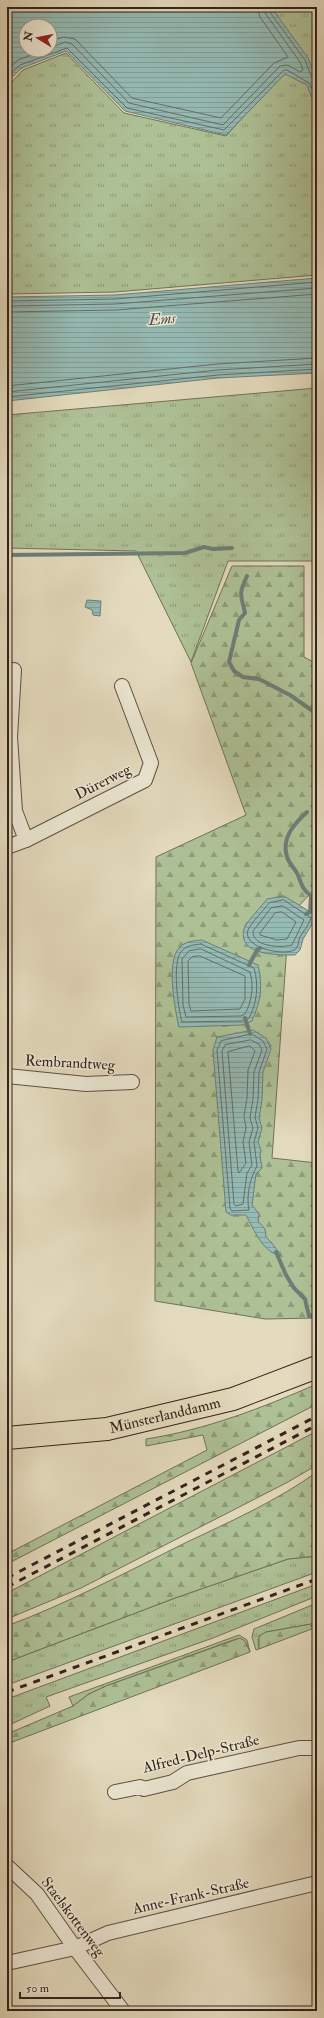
<svg xmlns="http://www.w3.org/2000/svg" width="324" height="2018" font-family="'IM FELL Double Pica',serif">
	<style>
		.grass { fill: url(#grass-tufts); stroke: #707259 }
		.forest { fill: url(#forest-firs); stroke: #707259 }
		.water { fill: url(#water-rules); stroke: #6d7e78; fill-rule: evenodd }
		.lines { fill: none; stroke-linecap: round; stroke-linejoin: round }
		.shore { stroke: #646e68; stroke-width: 1 }
		.stream { stroke: #6d7e78; stroke-width: 4 }
		.street-casing { stroke: #5e5044; stroke-width: 16 }
		.primary-casing { stroke: #32221c; stroke-width: 24 }
		.street { stroke: #ede8d5; stroke-width: 14 }
		.primary { stroke: #e4dbbe; stroke-width: 22 }
		.rail { stroke: #32221c; stroke-width: 3; stroke-dasharray: 7 7; stroke-linecap: butt }
		.labels { text-anchor: middle; dominant-baseline: central; stroke-width: 3; stroke-linejoin: round; paint-order: stroke }
		.street-label { font-size: 15px; fill: #32221c; stroke: #ede8d5 }
		.water-label { font-size: 16px; font-style: italic; fill: #50504a; stroke: #ede8d5 }
	</style>
	<defs>
		<pattern id="grass-tufts" width="24" height="20" patternUnits="userSpaceOnUse"><rect width="24" height="20" fill="#aec196"/><path d="M3 7l-1-3M5 7V3M7 7l1-3M15 17l-1-3M17 17v-4M19 17l1-3" fill="none" stroke="#8e9c7a"/></pattern>
		<pattern id="forest-firs" width="22" height="20" patternUnits="userSpaceOnUse"><rect width="22" height="20" fill="#aec196"/><path d="M5 1l3.5 6h-7zM16 11l3.5 6h-7z" fill="#8e9c7a"/></pattern>
		<pattern id="water-rules" width="6" height="5" patternUnits="userSpaceOnUse"><rect width="6" height="5" fill="#95bbb5"/><path d="M0 2.5h6" fill="none" stroke="#81a09b"/></pattern>
	</defs>
	<rect width="100%" height="100%" fill="#e4dbbe"/>
	<filter id="stains"><feTurbulence type="fractalNoise" baseFrequency=".005" numOctaves="4"/><feColorMatrix values="0 0 0 0 .2 0 0 0 0 .09 0 0 0 0 .02 0 0 0 .5 -.17"/></filter>
	<radialGradient id="worn" r=".72"><stop offset=".6" stop-color="#630" stop-opacity="0"/><stop offset="1" stop-color="#630" stop-opacity=".3"/></radialGradient>
	<g class="grass">
		<polygon points="251,7 317,7 317,275 115,292 7,294 7,87 23,70 66,53 124,113 226,136 284,72"/>
		<polygon points="317,388 317,561 228,561 191,662 136,551 7,548 7,415"/>
		<polygon points="317,1556 317,1572 7,1685 7,1662 175,1598 288,1559"/>
		<polygon points="317,1584 317,1596 213,1638 46,1697 50,1706 7,1726 7,1699"/>
		<polygon points="317,1603 317,1623 266,1632 258,1639 259,1649 256,1650 252,1637 254,1629"/>
		<polygon points="239,1635 247,1640 250,1652 244,1641 236,1639 106,1686 89,1694 73,1706 69,1697"/>
	</g>
	<g class="forest">
		<polygon points="232,566 304,566 304,657 317,664 317,886 289,917 272,1158 317,1163 317,1318 265,1319 155,1301 156,857 246,815 191,663"/>
		<path d="M317,1384V1404L7,1564V1554L207,1450L203,1435L146,1446V1439C205,1430 262,1408 317,1384Z"/>
		<polygon points="317,1431 317,1465 288,1482 81,1588 7,1619 7,1593"/>
		<path d="M317,1472V1556L288,1559L175,1598L7,1662V1626C68,1603 125,1573 183,1544C229,1522 275,1502 317,1472Z"/>
		<polygon points="317,1623 317,1627 259,1649 259,1636 266,1632"/>
		<polygon points="240,1638 245,1641 250,1652 7,1744 7,1734 73,1706 89,1694 106,1686"/>
	</g>
	<g class="water">
		<path d="M7,7H271L308,58L317,81V105L311,96L307,85L285,74L226,135L125,111L66,51L22,68L7,82ZM26,26H50V50H26Z"/>
		<polygon points="317,278 317,373 218,378 7,401 7,297 115,295"/>
		<polygon points="87,600 101,601 100,616 93,615 92,610 85,607"/>
		<path d="M284,896L317,916L303,939L300,950L295,955C279,955 237,956 244,929C246,922 262,906 267,899Z"/>
		<path d="M202,940L258,965C263,987 261,1000 252,1021L243,1025L179,1027C175,1010 166,962 179,948C185,941 193,941 202,940Z"/>
		<path d="M253,1030L266,1038L271,1049L263,1072L262,1100L259,1118L262,1128L258,1142L261,1150L260,1156L262,1168L256,1174L252,1205L259,1214L258,1221L265,1229L266,1237L271,1242L281,1255C264,1255 253,1228 246,1215H231L226,1212L213,1050L217,1037Z"/>
	</g>
	<g class="lines">
		<g class="shore">
			<polyline points="268,7 269,11 305,60 312,78 317,80"/>
			<polyline points="50,41 64,37 75,39 132,98 221,118 274,63 288,57 260,17 257,7"/>
			<polyline points="50,48 65,42 72,44 129,103 223,125 280,66 288,65 300,72 303,70 300,62 265,13 263,7"/>
			<polyline points="7,70 18,60 44,50"/>
			<polyline points="7,77 20,65 67,48 127,108 224,130 284,70 287,70 309,83 317,98"/>
			<polyline points="7,301 115,299 317,282"/>
			<polyline points="7,306 115,304 317,288"/>
			<polyline points="7,312 116,310 317,294"/>
			<polyline points="7,386 217,364 317,358"/>
			<polyline points="7,392 218,370 317,364"/>
			<polyline points="7,397 218,375 317,369"/>
			<path d="M284,900L311,918C309,925 304,930 300,937C298,941 299,948 294,950C284,956 242,948 248,930C251,923 264,910 269,903Z"/>
			<path d="M283,906L304,920L292,945C281,948 252,947 253,931L271,908Z"/>
			<polygon points="282,912 296,922 287,939 277,940 260,935 260,933 275,913"/>
			<path d="M201,944L254,968C259,985 257,1003 249,1018L242,1021L182,1022C178,1008 172,963 181,952C186,945 194,945 201,944Z"/>
			<path d="M201,949L250,972C254,986 252,1001 245,1014L241,1016L186,1017L183,1005L182,959L189,951Z"/>
			<polygon points="200,956 245,976 245,999 240,1009 191,1011 189,1004 188,961 192,957"/>
			<path d="M252,1034L263,1041L267,1049L259,1072L258,1099L255,1117L258,1128L254,1142L257,1166C250,1178 246,1196 249,1210L232,1211L230,1208L217,1050L221,1041Z"/>
			<polygon points="251,1040 259,1044 262,1050 254,1072 253,1099 250,1118 253,1128 249,1142 252,1165 247,1173 243,1204 236,1206 234,1204 222,1051 225,1045"/>
			<polygon points="250,1046 255,1051 248,1070 247,1098 244,1116 246,1128 243,1142 246,1163 239,1173 238,1171 228,1052"/>
		</g>
		<g class="stream">
			<polyline points="7,555 185,553 204,547 213,549 232,548"/>
			<path d="M247,576C238,595 241,594 245,613L239,620L229,662L234,671L243,677L259,679L290,695L317,714"/>
			<path d="M306,914L310,912L311,896C301,888 302,884 297,873C294,868 289,863 287,857C281,838 294,824 307,812"/>
			<polyline points="249,965 257,950 260,948"/>
			<polyline points="245,1018 250,1034"/>
			<polyline points="276,1252 286,1275 294,1288 305,1299 309,1316 317,1315"/>
		</g>
		<defs>
			<g id="street">
				<polyline points="14,670 10,737 15,811 26,840"/>
				<polyline points="7,847 26,840 145,780 151,763 122,686"/>
				<polyline points="7,1076 86,1084 132,1082"/>
				<polyline points="115,1792 140,1787 144,1789 173,1782 187,1773 299,1748 315,1748 317,1750"/>
				<polyline points="7,1866 37,1894 75,1948 123,2011"/>
				<polyline points="7,1963 75,1948 108,1933 317,1883"/>
			</g>
			<g id="primary">
				<path id="s1" d="M7,1438L107,1429L233,1399L317,1367"/>
			</g>
		</defs>
		<use href="#street" class="street-casing"/>
		<use href="#primary" class="primary-casing"/>
		<use href="#street" class="street"/>
		<use href="#primary" class="primary"/>
		<g class="rail">
			<polyline points="7,1578 317,1416"/>
			<polyline points="7,1587 317,1425"/>
			<polyline points="7,1692 317,1579"/>
		</g>
	</g>
	<g class="labels">
		<g class="street-label">
			<text transform="translate(103 782) rotate(-27)">Dürerweg</text>
			<text transform="translate(70 1063) rotate(3)">Rembrandtweg</text>
			<text stroke="none"><textPath href="#s1" startOffset="160">Münsterlanddamm</textPath></text>
			<text transform="translate(201 1754) rotate(-14)">Alfred-Delp-Straße</text>
			<text transform="translate(191 1896) rotate(-13)">Anne-Frank-Straße</text>
			<text transform="translate(73 1917) rotate(53)">Staelskottenweg</text>
		</g>
		<g class="water-label">
			<text transform="translate(162 319) rotate(-4)">Ems</text>
		</g>
	</g>
	<rect width="324" height="2018" fill="none" stroke="#e4dbbe" stroke-width="24"/>
	<rect x="8" y="8" width="308" height="2002" fill="none" stroke="#32221c" stroke-width="2"/>
	<rect x="12" y="12" width="300" height="1994" fill="none" stroke="#32221c"/>
	<g transform="translate(38 38) rotate(280)"><circle r="19" fill="#ede8d5" stroke="#a2998b"/>
	<path d="M0-3L7 15L0 10L-7 15Z" fill="#8f2418"/>
	<text y="-6" font-size="11" font-weight="bold" text-anchor="middle" fill="#32221c">N</text>
	</g>
	<path d="M20 1992v6h100v-6" fill="none" stroke="#32221c" stroke-width="2"/>
	<text x="26" y="1992" font-size="12" fill="#32221c" stroke="#ede8d5" stroke-width="3" paint-order="stroke">50 m</text>
	<rect width="100%" height="100%" filter="url(#stains)"/>
	<rect width="100%" height="100%" fill="url(#worn)"/>
</svg>
